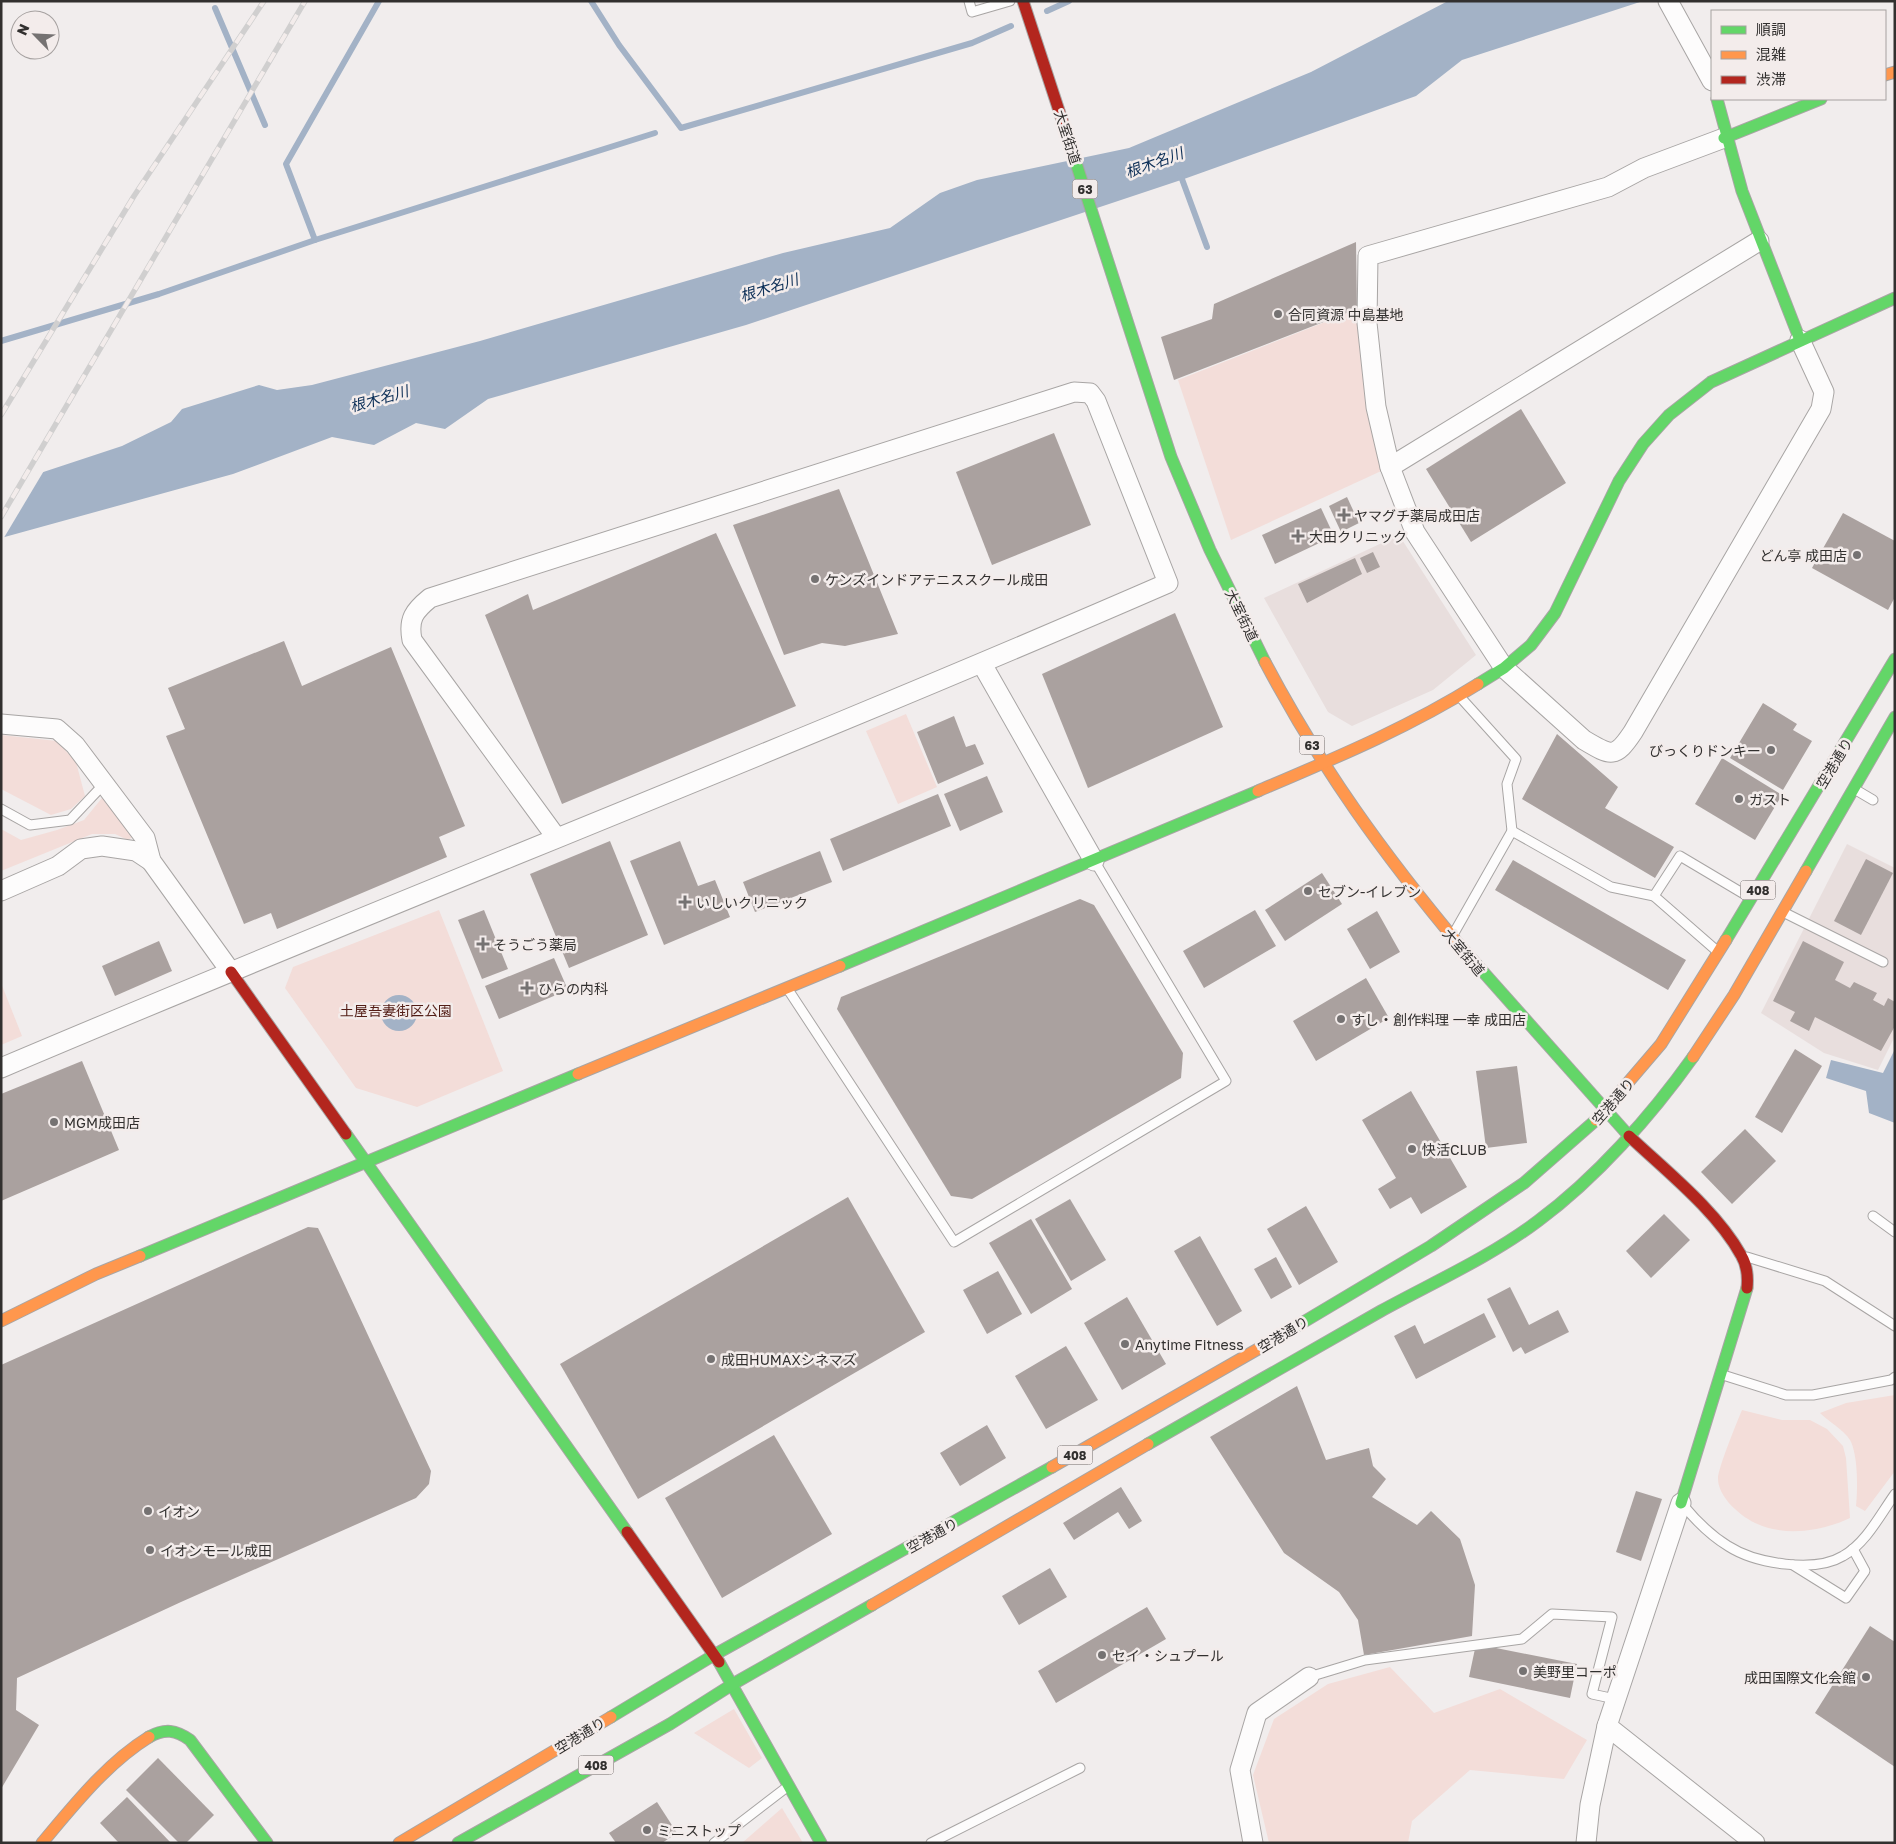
<svg xmlns="http://www.w3.org/2000/svg" width="1896" height="1844" font-family="'Golos Text','Noto Sans JP',sans-serif">
	<style>
		.built { fill: #e8dedd }
		.green { fill: #f3ddd9 }
		.water { fill: #a3b2c6 }
		.pier { fill: #f1eded }
		.lines { fill: none; stroke-linecap: round; stroke-linejoin: round }
		.stream { stroke: #a3b2c6; stroke-width: 6 }
		.building { fill: #aaa19f }
		.lane-casing { stroke: #a8a5a4; stroke-width: 11 }
		.street-casing { stroke: #a8a5a4; stroke-width: 21 }
		.fast-casing { stroke: #a8a5a4; stroke-width: 13 }
		.slow-casing { stroke: #a8a5a4; stroke-width: 13 }
		.jam-casing { stroke: #a8a5a4; stroke-width: 13 }
		.lane { stroke: #fdfcfc; stroke-width: 9 }
		.street { stroke: #fdfcfc; stroke-width: 19 }
		.fast { stroke: #63d668; stroke-width: 11 }
		.slow { stroke: #ff974d; stroke-width: 11 }
		.jam { stroke: #b3261e; stroke-width: 11 }
		.rail-casing { stroke: #d0cfcf; stroke-width: 5.5 }
		.rail { stroke: #f3eceb; stroke-width: 4; stroke-dasharray: 11; stroke-linecap: butt }
		.poi-dot { fill: #757272; stroke: #f3eceb; stroke-width: 2 }
		.labels { text-anchor: middle; dominant-baseline: central; stroke-width: 5; stroke-linejoin: round; paint-order: stroke }
		.shield { fill: #f3eceb; stroke: #6c6867; stroke-width: 1 }
		.shield-label { font-size: 12px; font-weight: bold; fill: #32302f }
		.street-label { font-size: 14px; fill: #32302f; stroke: #f3eceb }
		.poi-label { font-size: 14px; fill: #32302f; stroke: #f3eceb; text-anchor: start }
		.park-label { font-size: 14px; fill: #521d16; stroke: #f3eceb }
		.water-label { font-size: 15px; font-style: italic; fill: #0d2f57; stroke: #f3eceb }
	</style>
	<rect width="100%" height="100%" fill="#f1eded"/>
	<g class="built">
		<polygon points="1399,535 1476,655 1433,690 1352,726 1328,712 1264,598"/>
		<polygon points="1847,844 1895,868 1895,1036 1878,1070 1824,1053 1761,1013"/>
	</g>
	<g class="green">
		<polygon points="1348,313 1367,323 1390,467 1231,540 1178,380"/>
		<polygon points="906,714 937,787 898,804 866,731"/>
		<polygon points="1,735 57,741 76,762 85,796 71,809 51,815 1,789"/>
		<polygon points="102,798 134,836 128,840 115,834 92,834 1,871 1,829 21,840 57,830 84,820"/>
		<polygon points="439,910 503,1071 417,1107 356,1088 285,988 293,967"/>
		<polygon points="1,983 22,1036 1,1045"/>
		<path d="M1895,1395V1471L1865,1511L1856,1506C1858,1490 1858,1454 1850,1440C1844,1430 1828,1421 1820,1413L1846,1403Z"/>
		<path d="M1742,1410L1782,1420H1810L1827,1429L1843,1446L1846,1458L1850,1518C1814,1535 1766,1539 1735,1509C1727,1502 1718,1490 1718,1479C1717,1471 1737,1422 1742,1410Z"/>
		<polygon points="1390,1667 1434,1713 1500,1689 1587,1740 1564,1779 1470,1770 1412,1821 1408,1843 1269,1843 1253,1775 1274,1719 1328,1684"/>
		<polygon points="734,1709 762,1758 749,1768 694,1733"/>
		<polygon points="782,1808 803,1843 742,1843"/>
	</g>
	<g class="water">
		<polygon points="1448,1 1643,1 1462,60 1416,96 1184,179 746,325 488,399 445,429 416,423 374,445 332,437 233,474 1,538 1,486 122,446 171,422 182,409 259,385 277,390 312,385 480,341 783,253 890,228 940,193 977,180 1129,148 1311,72"/>
		<circle cx="399" cy="1013" r="18"/>
		<polygon points="1895,1049 1895,1123 1869,1113 1866,1091 1826,1078 1831,1060 1883,1073"/>
	</g>
	<polygon class="pier" points="45,469 2,541 1,541 1,483"/>
	<g class="lines">
		<g class="stream">
			<polyline points="591,1 619,45 681,128 972,43 1011,26"/>
			<polyline points="215,8 265,125"/>
			<polyline points="1047,11 1069,1"/>
			<polyline points="1179,171 1207,247"/>
			<polyline points="315,240 286,164 379,1"/>
			<polyline points="1,341 159,294 315,240 655,133"/>
		</g>
	</g>
	<g class="building">
		<polygon points="1356,242 1357,309 1174,380 1161,337 1212,319 1214,304"/>
		<polygon points="1521,409 1566,483 1471,542 1426,469"/>
		<polygon points="1054,433 1091,525 992,565 956,472"/>
		<polygon points="839,489 898,634 845,646 822,643 784,655 733,525"/>
		<polygon points="1347,497 1359,523 1341,532 1329,506"/>
		<polygon points="1321,508 1334,536 1275,564 1262,535"/>
		<polygon points="1843,513 1895,541 1895,597 1888,610 1812,568"/>
		<polygon points="716,533 796,706 562,804 485,615 528,594 533,610"/>
		<polygon points="1373,552 1380,567 1367,573 1360,558"/>
		<polygon points="1355,558 1362,574 1307,603 1298,584"/>
		<polygon points="1175,613 1223,727 1088,788 1042,674"/>
		<polygon points="284,641 302,686 391,647 465,826 439,837 447,857 277,929 271,913 244,924 166,736 185,729 168,688"/>
		<polygon points="1763,703 1797,724 1793,730 1812,741 1783,790 1730,758"/>
		<polygon points="954,716 966,747 975,744 984,764 938,784 917,732"/>
		<polygon points="1557,734 1618,787 1605,808 1674,847 1655,878 1522,799"/>
		<polygon points="1722,758 1782,795 1755,840 1695,804"/>
		<polygon points="987,776 1003,812 960,831 944,794"/>
		<polygon points="938,794 951,826 843,871 830,839"/>
		<polygon points="610,841 648,935 569,968 530,874"/>
		<polygon points="680,841 698,886 715,880 730,917 664,945 630,861"/>
		<polygon points="820,851 832,882 755,912 743,882"/>
		<polygon points="1866,859 1893,873 1861,935 1834,921"/>
		<polygon points="1513,860 1686,960 1668,990 1495,890"/>
		<polygon points="1322,873 1342,904 1285,941 1265,910"/>
		<polygon points="1080,899 1094,905 1183,1053 1181,1078 972,1199 951,1196 837,1009 841,997"/>
		<polygon points="484,910 508,969 482,979 458,920"/>
		<polygon points="1255,910 1276,946 1204,988 1183,951"/>
		<polygon points="1377,911 1400,952 1370,969 1347,929"/>
		<polygon points="159,941 172,971 115,996 102,966"/>
		<polygon points="1803,941 1844,962 1835,980 1850,988 1854,982 1877,993 1873,1000 1884,1006 1888,998 1895,1002 1895,1026 1881,1051 1815,1017 1809,1031 1790,1021 1795,1012 1773,1001"/>
		<polygon points="554,958 568,990 499,1019 485,986"/>
		<polygon points="1366,978 1389,1018 1316,1061 1293,1021"/>
		<polygon points="1795,1049 1822,1066 1782,1133 1755,1117"/>
		<polygon points="82,1061 119,1150 1,1201 1,1094"/>
		<polygon points="1517,1066 1527,1143 1486,1148 1476,1071"/>
		<polygon points="1411,1091 1467,1187 1421,1214 1411,1197 1390,1209 1378,1189 1396,1178 1362,1120"/>
		<polygon points="1745,1129 1776,1161 1732,1204 1701,1172"/>
		<polygon points="848,1197 925,1332 638,1499 560,1364"/>
		<polygon points="1070,1199 1106,1260 1071,1281 1035,1219"/>
		<polygon points="1306,1206 1338,1262 1299,1285 1267,1229"/>
		<polygon points="1664,1214 1690,1240 1651,1278 1626,1251"/>
		<polygon points="1031,1219 1072,1289 1031,1314 989,1243"/>
		<polygon points="308,1227 318,1228 322,1236 431,1471 429,1484 416,1498 181,1602 17,1678 16,1710 39,1725 1,1789 1,1365"/>
		<polygon points="1200,1236 1242,1311 1217,1326 1174,1251"/>
		<polygon points="1276,1257 1292,1287 1271,1299 1254,1269"/>
		<polygon points="998,1271 1022,1314 987,1334 963,1290"/>
		<polygon points="1510,1287 1529,1325 1558,1310 1569,1332 1525,1354 1521,1347 1513,1352 1487,1299"/>
		<polygon points="1127,1297 1166,1364 1122,1390 1084,1323"/>
		<polygon points="1484,1313 1496,1337 1416,1379 1394,1336 1415,1325 1424,1344"/>
		<polygon points="1066,1346 1098,1400 1046,1429 1015,1376"/>
		<polygon points="1297,1386 1326,1460 1369,1448 1373,1466 1386,1479 1372,1497 1417,1525 1431,1511 1460,1539 1475,1585 1472,1636 1364,1655 1358,1620 1339,1592 1284,1553 1210,1437"/>
		<polygon points="987,1425 1006,1458 960,1486 940,1453"/>
		<polygon points="774,1435 832,1534 722,1598 665,1498"/>
		<polygon points="1121,1487 1142,1521 1129,1529 1118,1512 1074,1540 1063,1523"/>
		<polygon points="1636,1491 1662,1499 1641,1561 1616,1552"/>
		<polygon points="1050,1568 1067,1597 1019,1625 1002,1596"/>
		<polygon points="1147,1607 1166,1639 1056,1703 1038,1671"/>
		<polygon points="1870,1626 1895,1642 1895,1767 1815,1713"/>
		<polygon points="1476,1644 1577,1664 1570,1698 1469,1677"/>
		<polygon points="158,1758 214,1815 186,1843 179,1843 126,1790"/>
		<polygon points="127,1797 171,1843 119,1843 100,1823"/>
		<polygon points="657,1802 677,1833 662,1843 616,1843 609,1833"/>
	</g>
	<g class="lines">
		<defs>
			<g id="lane">
				<polyline points="969,1 972,12 1010,1"/>
				<polyline points="1461,698 1516,759 1507,784 1512,831"/>
				<polyline points="1856,790 1873,800"/>
				<polyline points="1,809 30,825 70,820 104,784"/>
				<polyline points="1654,896 1717,951"/>
				<polyline points="1785,913 1883,962"/>
				<polyline points="1454,933 1512,831 1611,887 1654,896 1680,856 1749,897"/>
				<polyline points="789,991 954,1242 1226,1081 1095,862"/>
				<polyline points="1873,1216 1895,1232"/>
				<polyline points="1747,1257 1825,1281 1895,1326"/>
				<polyline points="1723,1375 1786,1395 1813,1395 1891,1380 1895,1377"/>
				<path d="M1683,1505C1697,1522 1710,1535 1728,1546C1756,1564 1815,1573 1843,1556C1866,1543 1880,1515 1895,1494"/>
				<polyline points="1793,1565 1846,1598 1865,1571 1853,1549"/>
				<polyline points="1309,1677 1365,1660 1522,1639 1552,1614 1612,1617 1592,1694 1615,1699"/>
				<polyline points="714,1843 787,1787"/>
				<polyline points="931,1843 1080,1768"/>
			</g>
			<g id="street">
				<polyline points="1668,1 1712,81"/>
				<path d="M1724,138L1644,168L1608,187L1368,256L1367,323L1376,407L1390,467L1415,532L1504,668L1584,740C1611,756 1615,759 1633,732L1821,409L1824,392L1800,340"/>
				<polyline points="1390,467 1759,241"/>
				<polyline points="982,664 1094,861"/>
				<polyline points="1,724 57,729 75,745 145,838 151,861 231,972"/>
				<polyline points="1,891 58,866 81,849 102,846 136,851 151,861"/>
				<path d="M1,1068C389,903 782,751 1168,583L1096,401L1090,393L1074,392L430,598C414,611 408,619 412,640L556,837"/>
				<polyline points="1681,1503 1607,1726 1755,1843"/>
				<polyline points="1253,1843 1240,1770 1257,1713 1309,1677"/>
				<polyline points="1586,1843 1590,1805 1607,1726"/>
			</g>
			<g id="fast">
				<polyline points="1717,99 1742,191 1800,340"/>
				<polyline points="1066,132 1171,457 1210,550 1265,662"/>
				<polyline points="1724,138 1821,99"/>
				<polyline points="1478,684 1504,668 1531,645 1555,613 1619,481 1643,444 1669,415 1711,382 1895,298"/>
				<polyline points="1806,871 1895,717"/>
				<polyline points="1726,940 1895,659"/>
				<polyline points="1461,947 1629,1136"/>
				<polyline points="840,966 1258,791"/>
				<polyline points="346,1134 627,1532"/>
				<polyline points="140,1256 578,1074"/>
				<polyline points="1265,1345 1431,1246 1524,1183 1596,1120"/>
				<path d="M1148,1444C1226,1400 1303,1355 1381,1311C1434,1282 1490,1257 1538,1221C1596,1178 1651,1116 1693,1057"/>
				<polyline points="1681,1503 1747,1288"/>
				<polyline points="719,1662 821,1843"/>
				<polyline points="611,1717 714,1655 1052,1467"/>
				<path d="M149,1737C165,1728 176,1730 190,1740L267,1843"/>
				<polyline points="458,1843 670,1724 733,1684 872,1605"/>
			</g>
			<g id="slow">
				<polyline points="1885,75 1895,72"/>
				<path d="M1265,662C1321,768 1384,855 1461,947"/>
				<path d="M1258,791C1333,759 1408,728 1478,684"/>
				<polyline points="1693,1057 1734,995 1806,871"/>
				<polyline points="578,1074 840,966"/>
				<polyline points="1596,1120 1661,1044 1726,940"/>
				<polyline points="1,1321 96,1274 140,1256"/>
				<polyline points="1052,1467 1265,1345"/>
				<polyline points="872,1605 1148,1444"/>
				<path d="M42,1843C74,1805 107,1763 149,1737"/>
				<polyline points="399,1843 611,1717"/>
			</g>
			<g id="jam">
				<polyline points="1023,1 1066,132"/>
				<polyline points="231,972 346,1134"/>
				<path d="M1629,1136C1666,1171 1716,1210 1741,1255C1747,1265 1748,1278 1747,1288"/>
				<polyline points="627,1532 719,1662"/>
			</g>
		</defs>
		<use href="#lane" class="lane-casing"/>
		<use href="#street" class="street-casing"/>
		<use href="#fast" class="fast-casing"/>
		<use href="#slow" class="slow-casing"/>
		<use href="#jam" class="jam-casing"/>
		<use href="#lane" class="lane"/>
		<use href="#street" class="street"/>
		<use href="#fast" class="fast"/>
		<use href="#slow" class="slow"/>
		<use href="#jam" class="jam"/>
		<defs>
			<g id="rail">
				<polyline points="1,415 134,196 264,1"/>
				<polyline points="1,517 305,1"/>
			</g>
		</defs>
		<use href="#rail" class="rail-casing"/>
		<use href="#rail" class="rail"/>
	</g>
	<g class="poi-dot">
		<circle cx="1278" cy="314" r="5"/>
		<path d="M1341.5 507.5h5v5h5v5h-5v5h-5v-5h-5v-5h5z"/>
		<path d="M1295.5 528.5h5v5h5v5h-5v5h-5v-5h-5v-5h5z"/>
		<circle cx="1857" cy="555" r="5"/>
		<circle cx="815" cy="579" r="5"/>
		<circle cx="1771" cy="750" r="5"/>
		<circle cx="1739" cy="799" r="5"/>
		<circle cx="1308" cy="891" r="5"/>
		<path d="M682.5 894.5h5v5h5v5h-5v5h-5v-5h-5v-5h5z"/>
		<path d="M480.5 936.5h5v5h5v5h-5v5h-5v-5h-5v-5h5z"/>
		<path d="M524.5 980.5h5v5h5v5h-5v5h-5v-5h-5v-5h5z"/>
		<circle cx="1341" cy="1019" r="5"/>
		<circle cx="54" cy="1122" r="5"/>
		<circle cx="1412" cy="1149" r="5"/>
		<circle cx="1125" cy="1344" r="5"/>
		<circle cx="711" cy="1359" r="5"/>
		<circle cx="148" cy="1511" r="5"/>
		<circle cx="150" cy="1550" r="5"/>
		<circle cx="1102" cy="1655" r="5"/>
		<circle cx="1523" cy="1671" r="5"/>
		<circle cx="1866" cy="1677" r="5"/>
		<circle cx="647" cy="1830" r="5"/>
	</g>
	<g class="labels">
		<g class="shield">
			<rect x="1072.5" y="179.5" width="25" height="19" rx="4"/>
			<rect x="1299.5" y="735.5" width="25" height="19" rx="4"/>
			<rect x="1740.5" y="880.5" width="35" height="19" rx="4"/>
			<rect x="1057.5" y="1445.5" width="35" height="19" rx="4"/>
			<rect x="578.5" y="1755.5" width="35" height="19" rx="4"/>
		</g>
		<g class="shield-label">
			<text x="1085" y="189">63</text>
			<text x="1312" y="745">63</text>
			<text x="1758" y="890">408</text>
			<text x="1075" y="1455">408</text>
			<text x="596" y="1765">408</text>
		</g>
		<g class="street-label">
			<text transform="translate(1068 137) rotate(72)">大室街道</text>
			<text transform="translate(1242 615) rotate(64)">大室街道</text>
			<text transform="translate(1834 763) rotate(-59)">空港通り</text>
			<text transform="translate(1464 952) rotate(50)">大室街道</text>
			<text transform="translate(1613 1101) rotate(-49)">空港通り</text>
			<text transform="translate(1283 1334) rotate(-31)">空港通り</text>
			<text transform="translate(932 1535) rotate(-29)">空港通り</text>
			<text transform="translate(580 1735) rotate(-31)">空港通り</text>
		</g>
		<g class="poi-label">
			<text x="1288" y="314">合同資源 中島基地</text>
			<text x="1354" y="515">ヤマグチ薬局成田店</text>
			<text x="1309" y="536">大田クリニック</text>
			<text x="1847" y="555" text-anchor="end">どん亭 成田店</text>
			<text x="825" y="579">ケンズインドアテニススクール成田</text>
			<text x="1761" y="750" text-anchor="end">びっくりドンキー</text>
			<text x="1749" y="799">ガスト</text>
			<text x="1318" y="891">セブン-イレブン</text>
			<text x="696" y="902">いしいクリニック</text>
			<text x="493" y="944">そうごう薬局</text>
			<text x="538" y="988">ひらの内科</text>
			<text x="1351" y="1019">すし・創作料理 一幸 成田店</text>
			<text x="64" y="1122">MGM成田店</text>
			<text x="1422" y="1149">快活CLUB</text>
			<text x="1135" y="1344">Anytime Fitness</text>
			<text x="721" y="1359">成田HUMAXシネマズ</text>
			<text x="158" y="1511">イオン</text>
			<text x="160" y="1550">イオンモール成田</text>
			<text x="1112" y="1655">セイ・シュプール</text>
			<text x="1533" y="1671">美野里コーポ</text>
			<text x="1856" y="1677" text-anchor="end">成田国際文化会館</text>
			<text x="657" y="1830">ミニストップ</text>
		</g>
		<g class="park-label">
			<text x="396" y="1010">土屋吾妻街区公園</text>
		</g>
		<g class="water-label">
			<text transform="translate(1154 162) rotate(-20)">根木名川</text>
			<text transform="translate(769 287) rotate(-17)">根木名川</text>
			<text transform="translate(379 398) rotate(-16)">根木名川</text>
		</g>
	</g>
	<rect width="1896" height="1844" fill="none" stroke="#32302f" stroke-width="5"/>
	<rect x="1711" y="10" width="175" height="90" fill="#f3eceb" stroke="#a6a1a0"/>
	<rect x="1721" y="26" width="25" height="8" fill="#63d668" stroke="#a6a1a0"/>
	<text x="1756" y="35" font-size="15" fill="#32302f">順調</text>
	<rect x="1721" y="51" width="25" height="8" fill="#ff974d" stroke="#a6a1a0"/>
	<text x="1756" y="60" font-size="15" fill="#32302f">混雑</text>
	<rect x="1721" y="76" width="25" height="8" fill="#b3261e" stroke="#a6a1a0"/>
	<text x="1756" y="85" font-size="15" fill="#32302f">渋滞</text>
	<g transform="translate(35 35) rotate(294)"><circle r="24" fill="#f3eceb" stroke="#a6a1a0"/>
	<path d="M0-4L9 19L0 12L-9 19Z" fill="#757272"/>
	<text y="-8" font-size="14" font-weight="bold" text-anchor="middle" fill="#32302f">N</text>
	</g>
</svg>
